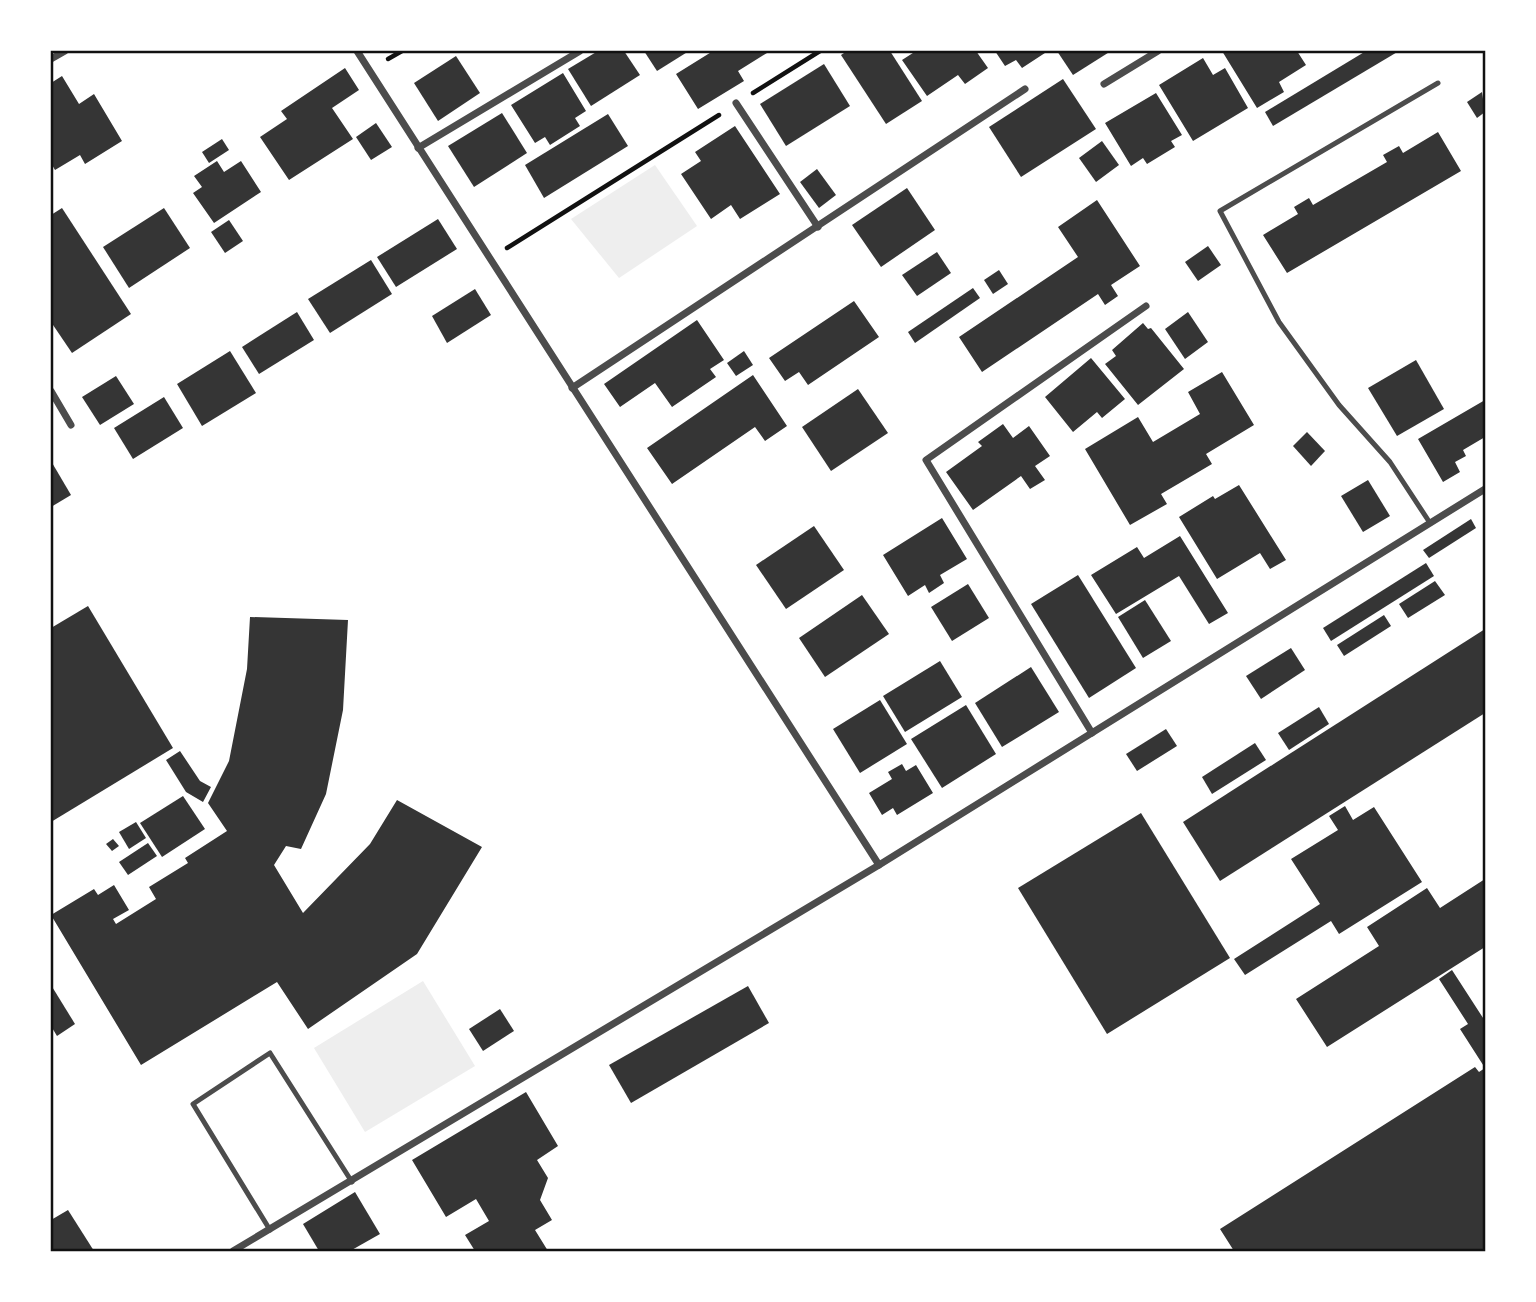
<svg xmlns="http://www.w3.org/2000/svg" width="1536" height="1302" font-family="'Sofia Sans Condensed',sans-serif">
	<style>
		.green { fill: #eee }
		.building { fill: #353535 }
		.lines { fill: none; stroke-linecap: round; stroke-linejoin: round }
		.path { stroke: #111; stroke-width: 4.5 }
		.service { stroke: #4c4c4c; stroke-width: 5 }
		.minor { stroke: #4c4c4c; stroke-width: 7 }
		.neatline { fill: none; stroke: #111; stroke-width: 2.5 }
	</style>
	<rect width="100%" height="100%" fill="#fff"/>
	<g class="green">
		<polygon points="655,165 697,226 619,278 571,219"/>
		<polygon points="423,981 475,1066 365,1132 314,1048"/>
	</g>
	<g class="building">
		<polygon points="598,51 624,51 640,75 591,106 568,69"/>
		<polygon points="644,51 689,51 657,71"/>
		<polygon points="713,51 767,53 738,71 744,81 698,109 676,74"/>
		<polygon points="847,51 890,51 922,101 886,124 841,55"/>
		<polygon points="916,51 976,51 988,68 965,84 958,75 927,96 902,60"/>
		<polygon points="995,51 1048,51 1022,68 1016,60 1005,66"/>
		<polygon points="1057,51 1111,51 1073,75"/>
		<polygon points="1222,51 1297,51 1306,65 1279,82 1284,92 1257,108"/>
		<polygon points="1366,51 1399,51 1273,126 1265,112"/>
		<polygon points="456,56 480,93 438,121 414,83"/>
		<polygon points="1203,58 1213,75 1225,68 1248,108 1193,141 1159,85"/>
		<polygon points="824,64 850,106 786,146 760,104"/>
		<polygon points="345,68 359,90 332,108 353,139 289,180 260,137 287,119 281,111"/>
		<polygon points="563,73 586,111 575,118 580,126 550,145 545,137 535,143 511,105"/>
		<polygon points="62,76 79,104 94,94 122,141 85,164 80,155 55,170 51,163 51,83"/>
		<polygon points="1063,79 1096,129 1021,177 989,127"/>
		<polygon points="1482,92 1485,112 1477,118 1467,102"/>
		<polygon points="1156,93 1182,135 1171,141 1175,147 1147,164 1143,158 1131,166 1105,123"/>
		<polygon points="502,113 527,153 474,187 448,146"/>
		<polygon points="608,114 628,146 544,198 525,165"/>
		<polygon points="376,123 392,147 371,160 356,137"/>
		<polygon points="735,126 780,194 740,219 731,205 711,219 681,174 701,161 695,152"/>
		<polygon points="1438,132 1461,171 1287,273 1263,235 1298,214 1294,207 1309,198 1313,205 1387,162 1383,155 1399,146 1403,153"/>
		<polygon points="222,139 229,150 209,163 202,152"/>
		<polygon points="1102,141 1119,165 1096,182 1079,158"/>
		<polygon points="217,161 224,172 241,161 261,192 214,223 193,193 202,187 194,176"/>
		<polygon points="817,169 836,195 819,208 800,182"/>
		<polygon points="907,188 935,230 881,267 852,225"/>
		<polygon points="1097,200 1140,266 1111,285 1118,296 1105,305 1098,294 982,372 959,337 1078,257 1058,227"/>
		<polygon points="62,208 131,314 72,353 51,322 51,215"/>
		<polygon points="164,208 190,248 129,288 103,247"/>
		<polygon points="438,219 457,249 396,287 377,257"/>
		<polygon points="229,220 243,241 225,253 211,232"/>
		<polygon points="1208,246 1221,265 1198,281 1185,262"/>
		<polygon points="937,252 951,273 917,296 902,275"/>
		<polygon points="371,260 392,294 330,333 308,299"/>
		<polygon points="999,270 1008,284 993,294 984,280"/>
		<polygon points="973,288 980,298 915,343 908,332"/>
		<polygon points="475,289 491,315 447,343 432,316"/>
		<polygon points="854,301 879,337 808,385 799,372 785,381 769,358"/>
		<polygon points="297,312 314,340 259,374 242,347"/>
		<polygon points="1188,312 1208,342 1185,359 1165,329"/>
		<polygon points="697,320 724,360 710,369 716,377 672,407 655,383 620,407 604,384"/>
		<polygon points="1143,323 1148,329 1151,328 1184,369 1138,405 1105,364 1116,356 1112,350"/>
		<polygon points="230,351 256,393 202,426 177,384"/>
		<polygon points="744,351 753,365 736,376 727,363"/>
		<polygon points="1091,358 1125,399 1102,418 1097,412 1073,432 1045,397"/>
		<polygon points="1416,360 1444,409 1397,436 1368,388"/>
		<polygon points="1222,372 1254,425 1206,454 1212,464 1161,494 1167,504 1130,525 1085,449 1138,417 1153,442 1200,414 1188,392"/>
		<polygon points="753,375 787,426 765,441 755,427 672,484 647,448"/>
		<polygon points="116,376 134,404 100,425 82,397"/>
		<polygon points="858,389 888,433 831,471 802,427"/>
		<polygon points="164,397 183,428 133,459 114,428"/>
		<polygon points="1485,400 1485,437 1463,450 1466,456 1455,462 1460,472 1443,482 1418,439"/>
		<polygon points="1003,424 1013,438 1029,426 1050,456 1035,466 1045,480 1030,489 1021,476 973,510 946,472 982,446 978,442"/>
		<polygon points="1307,432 1325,451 1311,466 1293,446"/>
		<polygon points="51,461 71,495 51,507"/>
		<polygon points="1368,480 1390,516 1363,532 1341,496"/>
		<polygon points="1239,485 1286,560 1270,569 1260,553 1217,579 1179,517 1213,496 1215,499"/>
		<polygon points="942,518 967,559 940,575 944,583 929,593 925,585 908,596 883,555"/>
		<polygon points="1471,519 1476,528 1429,558 1423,550"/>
		<polygon points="814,526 844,570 786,609 756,565"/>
		<polygon points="1180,536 1228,613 1209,624 1179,576 1116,614 1091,575 1137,547 1144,558"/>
		<polygon points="1426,563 1434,576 1331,641 1323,628"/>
		<polygon points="1078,575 1136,668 1089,698 1031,604"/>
		<polygon points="1435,581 1445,595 1408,618 1399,604"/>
		<polygon points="968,584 989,618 952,641 931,607"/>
		<polygon points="862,595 889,634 825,677 799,638"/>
		<polygon points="1145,600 1171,641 1143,658 1118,617"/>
		<polygon points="88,606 173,748 51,822 51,628"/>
		<polygon points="1384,615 1391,626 1344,656 1337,645"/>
		<polygon points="250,617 348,620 343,710 326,794 301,849 286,846 274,865 303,913 370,844 397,800 482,847 417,954 308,1029 277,982 141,1065 51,915 94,889 98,895 114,885 129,910 113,919 116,924 156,899 149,887 188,863 185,858 227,831 208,803 229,761 247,669"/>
		<polygon points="1485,629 1485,713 1220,881 1183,822"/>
		<polygon points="1291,648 1305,670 1261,699 1246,676"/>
		<polygon points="940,661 962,697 905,732 883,696"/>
		<polygon points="1031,667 1059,712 1002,747 975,703"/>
		<polygon points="880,700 907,744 860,773 833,729"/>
		<polygon points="966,705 996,754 942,788 911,739"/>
		<polygon points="1319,707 1329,724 1289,750 1278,733"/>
		<polygon points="1166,729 1177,746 1137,771 1126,754"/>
		<polygon points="1255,743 1266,760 1212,794 1202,777"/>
		<polygon points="180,751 200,781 211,787 203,802 186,792 166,760"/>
		<polygon points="902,764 906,771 916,765 933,793 897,815 893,808 882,815 869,793 892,779 888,772"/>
		<polygon points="183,796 205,829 162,857 140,823"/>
		<polygon points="1345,806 1353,820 1374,807 1422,882 1339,934 1331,921 1245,975 1234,959 1320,904 1291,859 1338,830 1329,816"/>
		<polygon points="1141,813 1230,958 1107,1034 1018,888"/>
		<polygon points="136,822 146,838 129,849 119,832"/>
		<polygon points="113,839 119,846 112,851 106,844"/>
		<polygon points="148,843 157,856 128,875 119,862"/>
		<polygon points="1485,879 1485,947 1327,1047 1296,999 1379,946 1367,927 1427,888 1440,908"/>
		<polygon points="1452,970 1485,1021 1485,1251 1234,1251 1220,1229 1475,1067 1479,1072 1485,1068 1460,1029 1468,1024 1439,979"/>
		<polygon points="51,985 75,1024 57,1036 51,1026"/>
		<polygon points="748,986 769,1023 631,1103 609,1065"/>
		<polygon points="500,1009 514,1031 483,1051 469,1029"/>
		<polygon points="526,1092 558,1146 537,1160 548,1178 540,1200 552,1220 535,1230 548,1251 475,1251 465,1235 489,1221 476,1199 446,1217 412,1160"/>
		<polygon points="355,1192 380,1234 350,1251 319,1251 303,1224"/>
		<polygon points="68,1210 94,1251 51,1251 51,1220"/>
	</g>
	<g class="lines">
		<g class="path">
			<polyline points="388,59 402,51"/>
			<polyline points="753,93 820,51"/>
			<polyline points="507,248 719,115"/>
		</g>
		<g class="service">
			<polyline points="1430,523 1390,462 1339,405 1279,322 1220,211 1438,83"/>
			<polyline points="270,1230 193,1104 270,1053 352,1182"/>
		</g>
		<g class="minor">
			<polyline points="357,51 879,865"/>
			<polyline points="51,59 65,51"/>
			<polyline points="1104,84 1158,51"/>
			<polyline points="736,103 818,227"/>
			<polyline points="418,148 580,51"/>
			<polyline points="572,388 1025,89"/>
			<polyline points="51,391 71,425"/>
			<polyline points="1092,733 926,460 1146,306"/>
			<polyline points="233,1251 879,865 1485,489"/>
		</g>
	</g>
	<rect width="1536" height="1302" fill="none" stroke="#ffffff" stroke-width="105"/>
	<rect x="52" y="52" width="1432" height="1198" class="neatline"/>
</svg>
